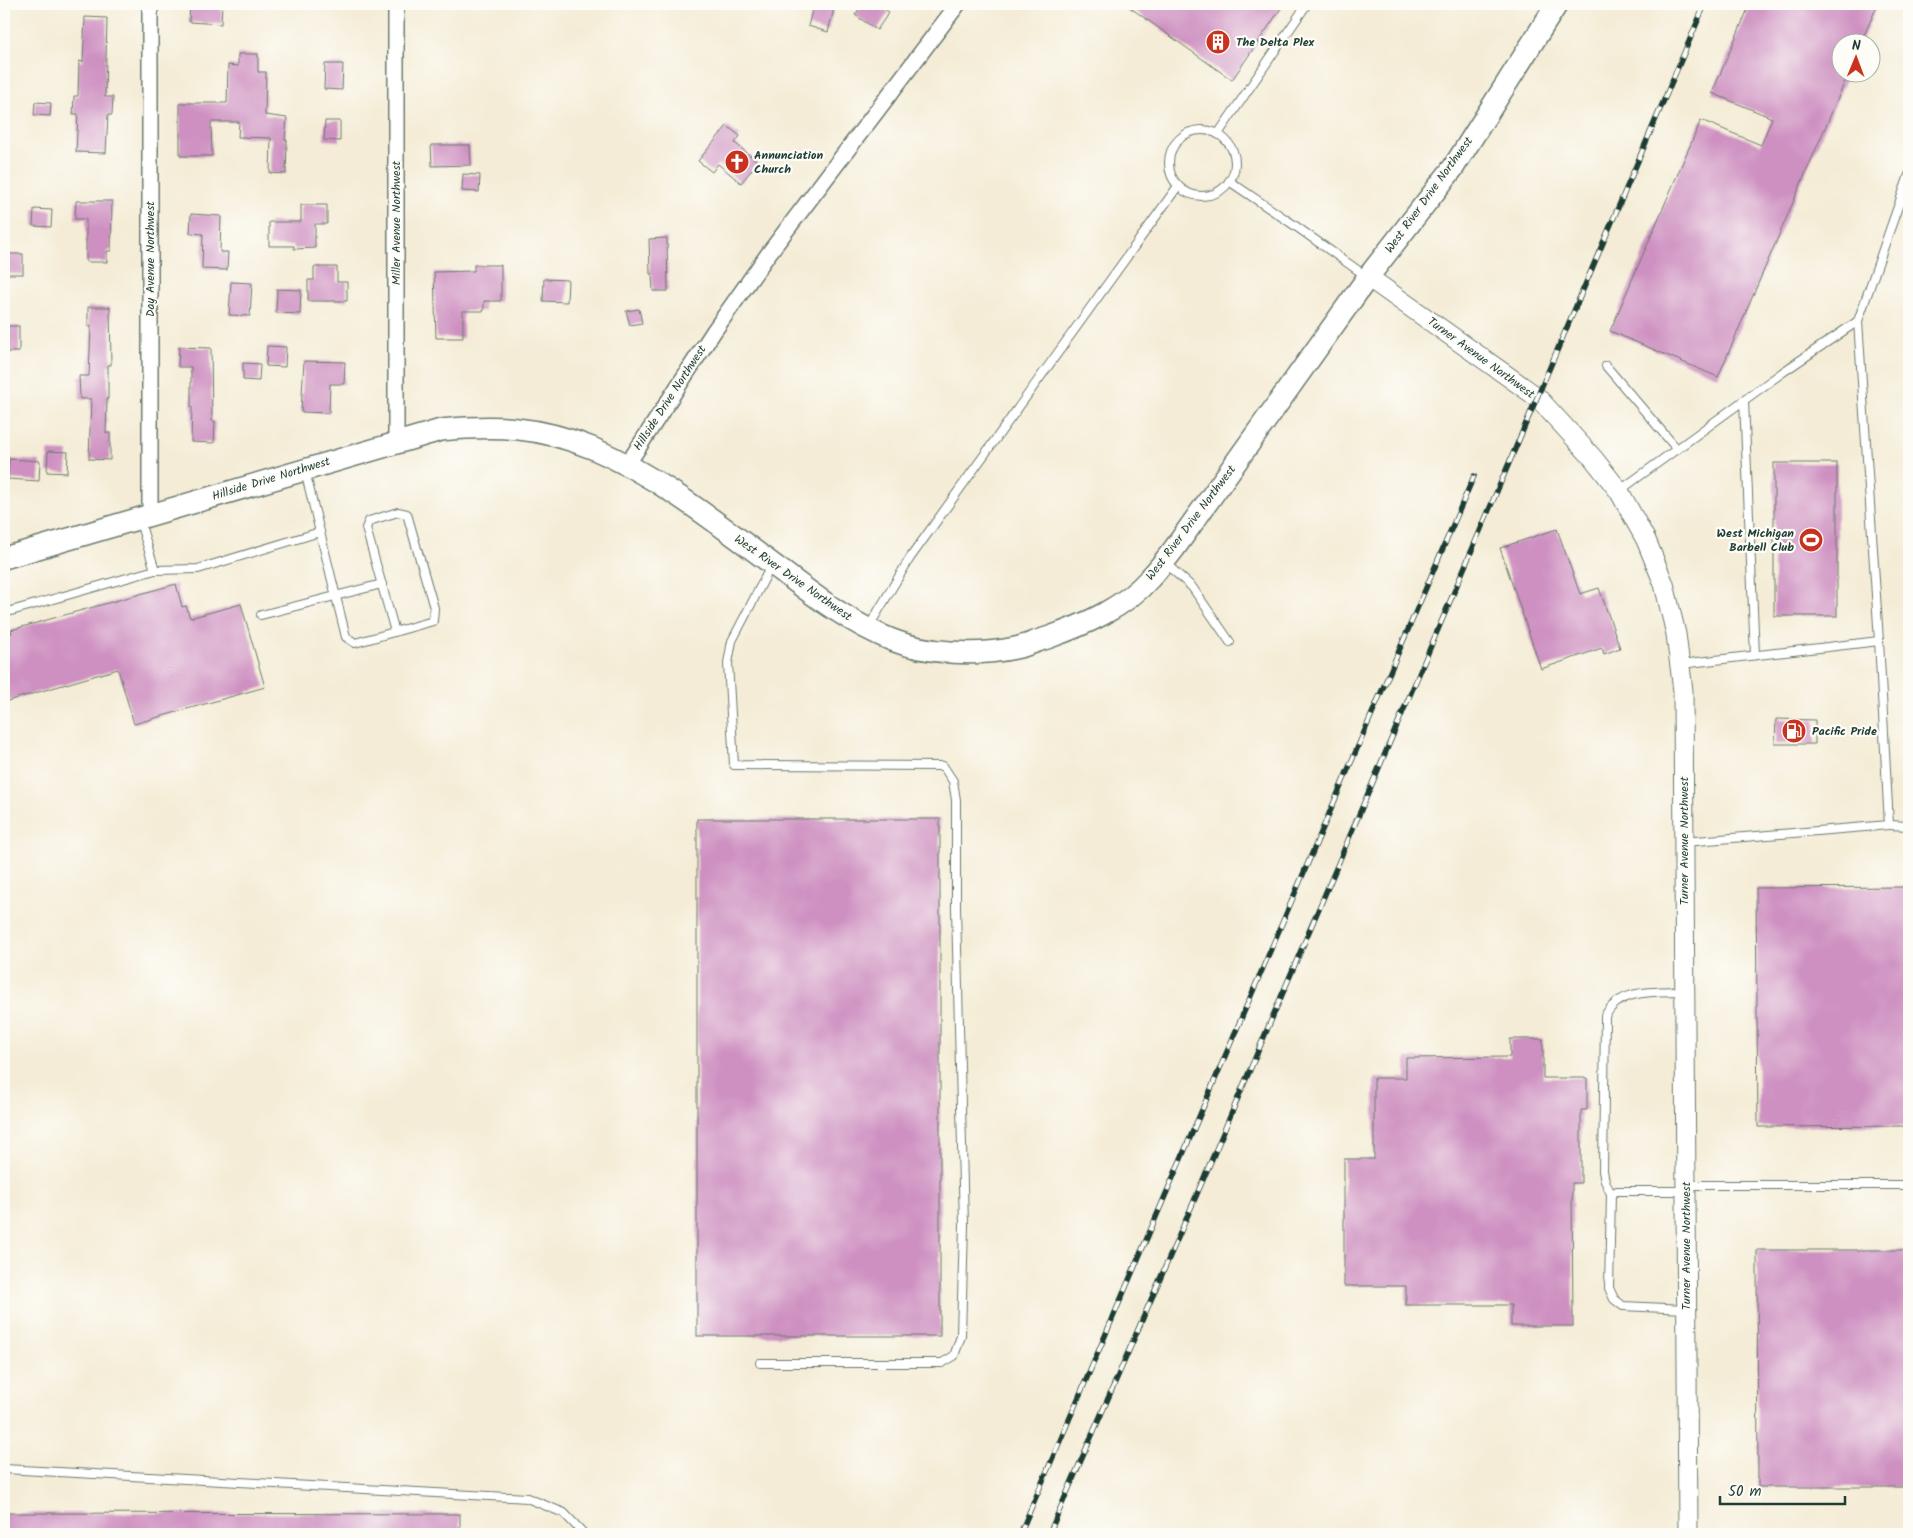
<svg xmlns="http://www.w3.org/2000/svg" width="1913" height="1538" font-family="Kalam,sans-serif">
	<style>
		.building { fill: #ce90c1 }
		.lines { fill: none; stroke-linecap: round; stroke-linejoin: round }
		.service-casing { stroke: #6a7a6d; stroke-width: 10 }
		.minor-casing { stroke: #6a7a6d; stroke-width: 18 }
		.tertiary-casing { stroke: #6a7a6d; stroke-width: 21 }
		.secondary-casing { stroke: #6a7a6d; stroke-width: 24 }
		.service { stroke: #fff; stroke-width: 8 }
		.minor { stroke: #fff; stroke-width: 15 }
		.tertiary { stroke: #fff; stroke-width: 19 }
		.secondary { stroke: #fff; stroke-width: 21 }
		.rail-casing { stroke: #1f3d34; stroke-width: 5.5 }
		.rail { stroke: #fdfcf7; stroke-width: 4; stroke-dasharray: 11; stroke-linecap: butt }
		.labels { text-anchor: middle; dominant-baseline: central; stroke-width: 4.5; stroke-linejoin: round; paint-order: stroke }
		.poi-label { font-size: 12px; font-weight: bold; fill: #1f3d34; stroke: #fdfcf7; text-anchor: start }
		.street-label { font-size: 12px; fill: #1f3d34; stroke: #fdfcf7 }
	</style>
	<rect width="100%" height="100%" fill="#fdfcf7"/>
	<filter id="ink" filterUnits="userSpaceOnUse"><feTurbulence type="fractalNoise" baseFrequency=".02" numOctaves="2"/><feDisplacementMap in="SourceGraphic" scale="10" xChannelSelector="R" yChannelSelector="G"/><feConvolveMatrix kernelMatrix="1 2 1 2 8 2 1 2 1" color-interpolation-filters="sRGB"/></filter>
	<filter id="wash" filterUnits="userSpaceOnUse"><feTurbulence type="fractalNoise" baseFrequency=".0096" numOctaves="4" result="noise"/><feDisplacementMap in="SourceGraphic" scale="20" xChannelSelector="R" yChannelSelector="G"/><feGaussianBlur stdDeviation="1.12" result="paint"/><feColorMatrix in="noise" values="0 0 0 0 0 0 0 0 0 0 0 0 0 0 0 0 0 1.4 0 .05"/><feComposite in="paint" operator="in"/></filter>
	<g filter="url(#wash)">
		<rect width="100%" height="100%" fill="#f4ecd6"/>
		<g id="blocks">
			<g class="building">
				<polygon points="190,4 222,4 221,24 189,22"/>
				<polygon points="814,4 834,9 828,32 808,26"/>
				<polygon points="863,4 877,4 889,12 877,30 855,15"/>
				<polygon points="1125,4 1284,4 1232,80"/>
				<polygon points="1750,4 1878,4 1861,42 1840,42 1840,72 1849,72 1718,377 1610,331 1701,120 1761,145 1772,118 1712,93"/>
				<polygon points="85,17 107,18 105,97 113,97 112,115 108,115 106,153 76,152 78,114 73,114 74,96 78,96 79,61 83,62"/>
				<polygon points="238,54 258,54 258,72 266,72 265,115 287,118 285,140 287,140 286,174 270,173 271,138 238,137 239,122 211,122 212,156 180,156 180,103 227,103 228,65 238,66"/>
				<polygon points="325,64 343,64 342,90 324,89"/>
				<polygon points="35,102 51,103 50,116 34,115"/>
				<polygon points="325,121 340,121 340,141 324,140"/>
				<polygon points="727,126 740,136 735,143 758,162 741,183 718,164 712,172 698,161"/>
				<polygon points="431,145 470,145 471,165 432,166"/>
				<polygon points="463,174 480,175 479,192 462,191"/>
				<polygon points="76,201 112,201 111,251 107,251 107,262 86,262 86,219 75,219"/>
				<polygon points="301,205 327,205 327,224 315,224 315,248 294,249 294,246 269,246 269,222 301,222"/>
				<polygon points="34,209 52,210 51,227 33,226"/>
				<polygon points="191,214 221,216 220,252 228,252 227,270 202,269 203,234 190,233"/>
				<polygon points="667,238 668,291 653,291 652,274 650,274 649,239"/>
				<rect x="5" y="254" width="18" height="20"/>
				<polygon points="474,265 501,265 501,301 484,301 484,311 463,311 463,338 436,338 434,272 474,271"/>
				<polygon points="314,267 337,267 337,282 347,282 347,301 308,301 308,280 314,280"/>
				<polygon points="544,279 568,280 567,302 543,301"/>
				<polygon points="231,282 252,283 250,316 229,315"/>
				<polygon points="277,289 301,290 300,314 276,313"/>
				<polygon points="88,307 110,307 111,365 108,365 108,399 107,399 106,433 110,433 110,460 89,459 91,399 80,399 79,376 89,376 91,326 88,327"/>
				<polygon points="639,309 642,323 630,325 626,311"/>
				<rect x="4" y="326" width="15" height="26"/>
				<polygon points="267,346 286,347 285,367 266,366"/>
				<polygon points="179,347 211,348 212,421 215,421 214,443 191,442 192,407 191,407 191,367 178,367"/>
				<polygon points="304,361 345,362 344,384 330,384 329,413 301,412"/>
				<polygon points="243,363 260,364 259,381 243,380"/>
				<polygon points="48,451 68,452 67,473 47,472"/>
				<polygon points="9,459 40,461 39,481 8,479"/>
				<rect x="1774" y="463" width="63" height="153"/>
				<polygon points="1557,529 1580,594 1599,588 1620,648 1604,654 1602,648 1541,669 1500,548"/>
				<polygon points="176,584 182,607 186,606 190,618 241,604 265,687 134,724 118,669 4,702 4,635 12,633 11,630"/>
				<polygon points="1776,719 1815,720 1815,744 1775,744"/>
				<rect x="697" y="819" width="243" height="517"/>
				<polygon points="1909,887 1909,1126 1758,1127 1756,888"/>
				<polygon points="1510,1039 1543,1039 1543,1078 1587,1078 1587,1110 1581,1110 1581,1183 1572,1183 1573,1326 1511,1326 1511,1305 1406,1305 1406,1286 1344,1286 1344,1159 1374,1159 1374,1078 1406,1078 1406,1058 1510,1057"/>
				<polygon points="1757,1250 1909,1250 1909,1487 1758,1487"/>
				<polygon points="4,1513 460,1514 460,1534 4,1534"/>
			</g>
		</g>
	</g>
	<g filter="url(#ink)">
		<use href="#blocks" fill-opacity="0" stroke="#6a7a6d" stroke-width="1"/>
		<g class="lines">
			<defs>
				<g id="service">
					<circle cx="1202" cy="163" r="33"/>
					<polyline points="1218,134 1307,4"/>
					<polyline points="1229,181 1294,225 1366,276"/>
					<polyline points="1606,366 1677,449"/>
					<polyline points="1744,401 1755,655"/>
					<polyline points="1619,491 1783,372 1858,321 1909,175"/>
					<polyline points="320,532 346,637 355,643 433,621 434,608 407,514 398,512 369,521 366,528 395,632"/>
					<polyline points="1165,563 1192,587 1230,642"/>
					<polyline points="155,570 198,569 320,532 305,471"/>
					<polyline points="4,613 155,570 139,519"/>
					<polyline points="261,615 382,584"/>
					<polyline points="868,628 910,558 1178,186"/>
					<polyline points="1681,664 1879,641 1858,321"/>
					<polyline points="1889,825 1909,826"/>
					<polyline points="1684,842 1889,825 1879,641"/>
					<polyline points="1686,1185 1909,1185"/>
					<polyline points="1685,1191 1617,1191 1611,1194 1609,1288 1614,1299 1623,1306 1686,1309"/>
					<path d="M1611,1194L1605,1181L1603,1171L1605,1016C1620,988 1656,992 1684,991"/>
					<polyline points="760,1363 942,1363 954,1356 961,1336 964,1225 956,908 956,800 953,781 943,766 734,765 728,663 732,641 771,566"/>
					<polyline points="4,1469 527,1498 564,1513 584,1534"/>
				</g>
				<g id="minor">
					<polyline points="396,4 396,442"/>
					<polyline points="627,465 714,331 769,253 958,4"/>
					<polyline points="150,515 150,4"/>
				</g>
				<polyline id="tertiary" points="1368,277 1537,397 1593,458 1619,491 1646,540 1664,584 1676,634 1683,691 1688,1534"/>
				<path id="secondary" d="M4,558L441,430C497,425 538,426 592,448C662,478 722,527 783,572C817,598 852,624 892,640C927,654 979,656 1015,648C1026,646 1036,641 1047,638C1084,625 1124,608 1150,578C1159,569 1166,559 1174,549L1368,277L1453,168L1557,4"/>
			</defs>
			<use href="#service" class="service-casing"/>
			<use href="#minor" class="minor-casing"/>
			<use href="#tertiary" class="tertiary-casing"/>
			<use href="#secondary" class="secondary-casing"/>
			<use href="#service" class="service"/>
			<use href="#minor" class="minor"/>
			<use href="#tertiary" class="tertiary"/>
			<use href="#secondary" class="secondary"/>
			<defs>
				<g id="rail">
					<polyline points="1020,1534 1474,476"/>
					<polyline points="1049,1534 1194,1201 1705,4"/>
				</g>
			</defs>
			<use href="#rail" class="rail-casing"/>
			<use href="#rail" class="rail"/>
		</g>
	</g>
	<defs>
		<symbol id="building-disc" viewBox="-11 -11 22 22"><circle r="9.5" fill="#c8321e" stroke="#fdfcf7"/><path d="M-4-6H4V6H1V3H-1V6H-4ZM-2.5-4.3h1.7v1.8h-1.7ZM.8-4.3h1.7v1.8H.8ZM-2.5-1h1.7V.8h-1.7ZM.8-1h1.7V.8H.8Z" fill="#fff"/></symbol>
		<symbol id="church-disc" viewBox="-11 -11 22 22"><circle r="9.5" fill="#c8321e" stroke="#fdfcf7"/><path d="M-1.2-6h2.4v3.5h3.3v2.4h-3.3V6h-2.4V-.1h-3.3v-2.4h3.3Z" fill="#fff"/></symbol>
		<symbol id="stadium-disc" viewBox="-11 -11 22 22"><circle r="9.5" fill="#c8321e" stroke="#fdfcf7"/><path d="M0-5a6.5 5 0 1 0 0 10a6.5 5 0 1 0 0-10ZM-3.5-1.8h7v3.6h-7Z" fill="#fff"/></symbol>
		<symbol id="fuel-disc" viewBox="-11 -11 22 22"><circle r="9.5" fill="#c8321e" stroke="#fdfcf7"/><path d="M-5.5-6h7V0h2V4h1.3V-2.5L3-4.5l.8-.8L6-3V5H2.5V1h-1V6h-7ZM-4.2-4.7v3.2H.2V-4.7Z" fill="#fff"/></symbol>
	</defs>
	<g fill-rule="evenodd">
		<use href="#building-disc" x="1204" y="28" width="28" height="28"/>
		<use href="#church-disc" x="723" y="148" width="28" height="28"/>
		<use href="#stadium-disc" x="1797" y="526" width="28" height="28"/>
		<use href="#fuel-disc" x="1780" y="717" width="28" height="28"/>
	</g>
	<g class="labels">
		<g class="poi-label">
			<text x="1236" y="42">The Delta Plex</text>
			<text x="754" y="155">Annunciation<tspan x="754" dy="14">Church</tspan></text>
			<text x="1794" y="533" text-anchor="end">West Michigan<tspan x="1794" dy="14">Barbell Club</tspan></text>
			<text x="1812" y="731">Pacific Pride</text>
		</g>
		<g class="street-label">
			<text transform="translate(1429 195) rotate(-54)">West River Drive Northwest</text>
			<text transform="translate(396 223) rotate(-90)">Miller Avenue Northwest</text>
			<text transform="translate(150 259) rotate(-90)">Day Avenue Northwest</text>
			<text transform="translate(1481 358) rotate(36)">Turner Avenue Northwest</text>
			<text transform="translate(670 398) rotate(-57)">Hillside Drive Northwest</text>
			<text transform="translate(271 479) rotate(-17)">Hillside Drive Northwest</text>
			<text transform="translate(1191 523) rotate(-53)">West River Drive Northwest</text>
			<text transform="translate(793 578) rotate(35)">West River Drive Northwest</text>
			<text transform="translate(1684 841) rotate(-90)">Turner Avenue Northwest</text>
			<text transform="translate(1686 1246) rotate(-90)">Turner Avenue Northwest</text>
		</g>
	</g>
	<rect width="1913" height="1538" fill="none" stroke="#fdfcf7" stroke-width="20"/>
	<g transform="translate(1856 58) rotate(1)"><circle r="24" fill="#fdfcf7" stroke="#a4b0a9"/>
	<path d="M0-4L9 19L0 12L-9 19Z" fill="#c8321e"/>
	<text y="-8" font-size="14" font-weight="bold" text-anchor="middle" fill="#1f3d34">N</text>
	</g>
	<path d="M1720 1496v8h125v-8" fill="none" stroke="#1f3d34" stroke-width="2.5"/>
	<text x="1728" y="1496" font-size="15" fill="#1f3d34" stroke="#fdfcf7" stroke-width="4" paint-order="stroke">50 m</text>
</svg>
